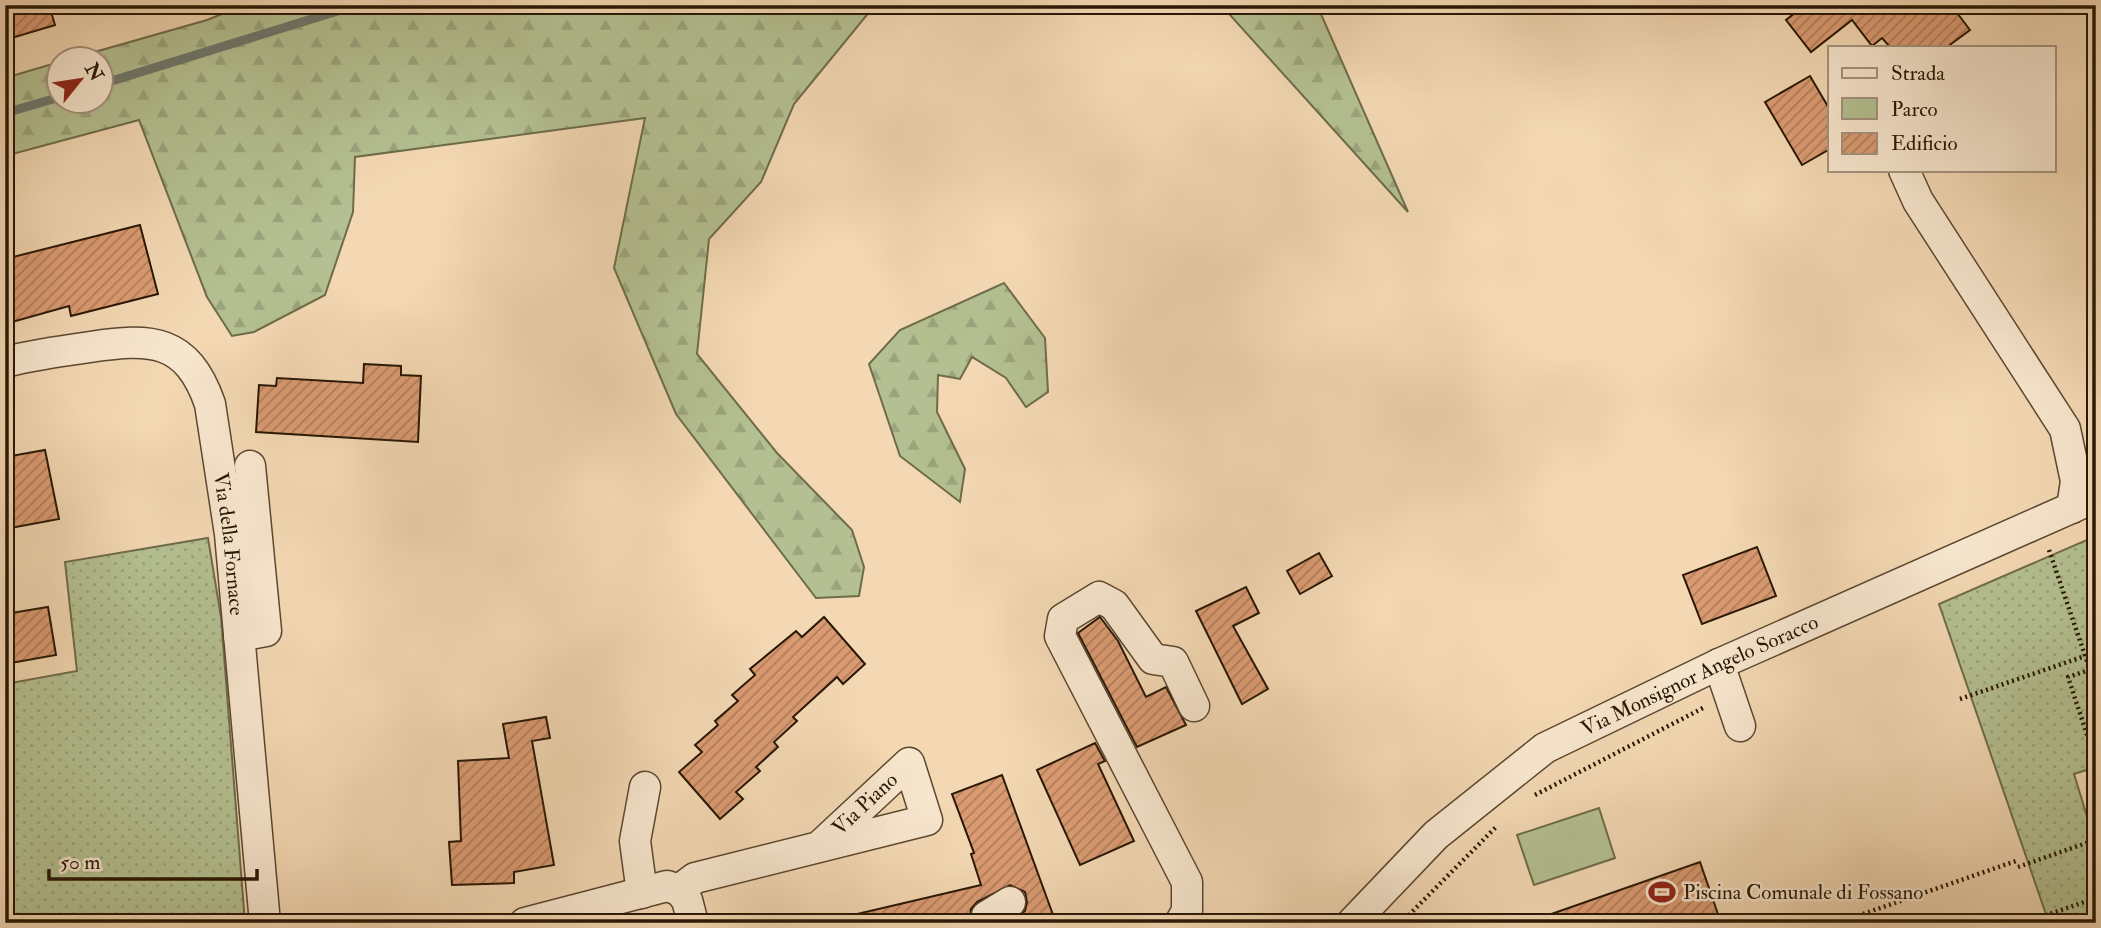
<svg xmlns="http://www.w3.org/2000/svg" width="2101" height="928" font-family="'IM FELL Double Pica',serif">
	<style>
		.green { fill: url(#green-dots); stroke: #6e6c4b; stroke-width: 2 }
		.forest { fill: url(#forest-firs); stroke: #6e6c4b; stroke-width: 2 }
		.pitch { fill: #b4c091; stroke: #6e6c4b; stroke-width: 2 }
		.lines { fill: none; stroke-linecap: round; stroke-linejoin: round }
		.stream { stroke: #6e786e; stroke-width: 9 }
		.building { fill: url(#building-hatch); stroke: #281705; stroke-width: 2 }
		.minor-casing { stroke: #5b4730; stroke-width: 33 }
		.path { stroke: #281705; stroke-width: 4.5; stroke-dasharray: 2 3.5; stroke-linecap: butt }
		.minor { stroke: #f7e6ce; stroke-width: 30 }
		.labels { text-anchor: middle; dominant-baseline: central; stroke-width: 5; stroke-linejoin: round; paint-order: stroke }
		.street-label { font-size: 21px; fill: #281705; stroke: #f7e6ce }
		.poi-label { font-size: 21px; fill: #281705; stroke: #f7e6ce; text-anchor: start }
	</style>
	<defs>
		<pattern id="green-dots" width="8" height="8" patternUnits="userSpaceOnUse" patternTransform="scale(1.75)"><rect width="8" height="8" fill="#b4c091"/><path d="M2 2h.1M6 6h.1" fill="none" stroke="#9ba47c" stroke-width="1.8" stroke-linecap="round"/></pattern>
		<pattern id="forest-firs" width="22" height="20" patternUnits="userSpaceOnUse" patternTransform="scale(1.75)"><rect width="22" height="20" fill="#b4c091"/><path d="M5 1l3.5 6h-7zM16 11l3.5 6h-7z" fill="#9ba47c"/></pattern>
		<pattern id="building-hatch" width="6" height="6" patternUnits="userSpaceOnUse" patternTransform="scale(1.75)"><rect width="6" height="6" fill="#db9b72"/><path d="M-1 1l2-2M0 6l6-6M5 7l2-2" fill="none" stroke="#b27d5c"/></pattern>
	</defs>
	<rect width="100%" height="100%" fill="#f3d8b3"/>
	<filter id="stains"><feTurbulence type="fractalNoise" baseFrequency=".00286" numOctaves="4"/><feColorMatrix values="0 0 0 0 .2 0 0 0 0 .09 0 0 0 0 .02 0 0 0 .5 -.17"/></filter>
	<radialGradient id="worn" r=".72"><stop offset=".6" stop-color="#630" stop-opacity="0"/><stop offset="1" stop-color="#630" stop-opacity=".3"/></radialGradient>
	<g class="green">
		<polygon points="2096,536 2096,767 2074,774 2096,846 2096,923 2049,923 1939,604"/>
		<polygon points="208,538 221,617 245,923 5,923 5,684 77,671 65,562"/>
	</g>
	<g class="forest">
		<polygon points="244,5 875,5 794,104 761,182 709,239 697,354 777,453 852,530 864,567 859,596 816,598 676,414 614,268 645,118 355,157 353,212 325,295 254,332 232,336 207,297 139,120 5,156 5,78 59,62 60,102 102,102 102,60 70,59 207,20"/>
		<polygon points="1221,5 1317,5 1408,212"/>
		<polygon points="1004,283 1045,338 1048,392 1026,407 1006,378 972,357 960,379 938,375 937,412 965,469 960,502 900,456 869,364 900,330"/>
	</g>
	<polygon class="pitch" points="1599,808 1615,858 1534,885 1517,835"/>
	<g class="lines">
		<g class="stream">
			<polyline points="102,84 357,5"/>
			<polyline points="5,113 60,97"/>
		</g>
	</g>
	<g class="building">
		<polygon points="5,5 49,5 55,25 5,40"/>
		<polygon points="1805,5 1951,5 1970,30 1947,47 1890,47 1882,38 1872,46 1852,20 1811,52 1786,20"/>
		<polygon points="1810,76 1830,110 1830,149 1802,165 1765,102"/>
		<polygon points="140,225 158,294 71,316 69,306 5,324 5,259"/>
		<polygon points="364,364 401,366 401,375 421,376 418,442 256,432 259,385 276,386 277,378 363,383"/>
		<polygon points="45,450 59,519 5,529 5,457"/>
		<polygon points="1757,547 1776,596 1702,624 1683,575"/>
		<polygon points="1319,553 1332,576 1300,594 1287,571"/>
		<polygon points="1246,587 1259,613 1233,626 1268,689 1242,704 1196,611"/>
		<polygon points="48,607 56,655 5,664 5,614"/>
		<polygon points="824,617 865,664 843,684 837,677 793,717 797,721 774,742 778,747 756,767 760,771 736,792 743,799 720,819 679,772 702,752 695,745 718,725 715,721 738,701 732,695 755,675 750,669 796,631 802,637"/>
		<polygon points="1100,617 1118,641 1146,697 1166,687 1186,725 1137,747 1078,633"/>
		<polygon points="546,717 550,738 532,741 554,865 514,872 514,883 452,885 449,842 461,841 458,761 509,758 503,724"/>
		<polygon points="1095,743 1105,761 1098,764 1134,841 1080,865 1037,770"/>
		<polygon points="1002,775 1056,923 1010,923 1025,911 1027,902 1025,892 1010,885 977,902 971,909 970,923 858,923 857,914 981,885 971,854 974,853 952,794"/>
		<polygon points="1700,862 1721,923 1537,923 1537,919"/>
	</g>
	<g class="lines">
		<defs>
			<g id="minor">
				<polyline points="1904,170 1918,201 2065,429 2076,481 2072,508"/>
				<path id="s1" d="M5,362C33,355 61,351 90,347C151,338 187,338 210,404L230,534L265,923"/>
				<polyline points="239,636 266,631 250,466"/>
				<polyline points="1719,664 1740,726"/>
				<polyline points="679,890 687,900 693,923"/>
				<polyline points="642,893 635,841 645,787"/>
				<polyline points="525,923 667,886 679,890 695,878 927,820 909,763 822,844"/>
				<polyline points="988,923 987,916 1010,902"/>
				<polyline points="1180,923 1187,911 1187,882 1060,636 1063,619 1099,597 1114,605 1153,659 1173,662 1194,706"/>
				<path id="s2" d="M1352,923L1436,835L1545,748L1719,664L2096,497"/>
			</g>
		</defs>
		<use href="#minor" class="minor-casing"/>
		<g class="path">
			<polyline points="2049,550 2090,670"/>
			<polyline points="1960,699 2085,656"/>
			<polyline points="2094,756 2068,677 2096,668"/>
			<polyline points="1535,795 1705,707"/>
			<polyline points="2018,867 2095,840"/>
			<polyline points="2035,919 2096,898"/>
			<polyline points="1401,923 1496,827"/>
			<polyline points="1837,923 2016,861"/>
		</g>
		<use href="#minor" class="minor"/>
	</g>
	<defs>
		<symbol id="stadium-bare" viewBox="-9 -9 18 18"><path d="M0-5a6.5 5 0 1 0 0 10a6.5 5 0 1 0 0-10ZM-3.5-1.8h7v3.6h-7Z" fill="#8f2418" stroke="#f7e6ce" stroke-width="2.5" paint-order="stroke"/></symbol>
	</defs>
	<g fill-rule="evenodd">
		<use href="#stadium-bare" x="1643" y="873" width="38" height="38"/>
	</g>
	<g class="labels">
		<g class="street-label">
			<text stroke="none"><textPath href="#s1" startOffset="378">Via della Fornace</textPath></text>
			<text stroke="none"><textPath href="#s2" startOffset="432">Via Monsignor Angelo Soracco</textPath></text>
			<text transform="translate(865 804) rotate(-43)">Via Piano</text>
		</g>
		<g class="poi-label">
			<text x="1683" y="892">Piscina Comunale di Fossano</text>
		</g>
	</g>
	<rect width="2101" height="928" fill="none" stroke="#f3d8b3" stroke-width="28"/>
	<rect x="7" y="7" width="2087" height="914" fill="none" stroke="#281705" stroke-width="3.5"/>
	<rect x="14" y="14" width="2073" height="900" fill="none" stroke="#281705" stroke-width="2"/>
	<rect x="1828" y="46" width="228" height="126" fill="#f7e6ce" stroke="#a4937e" stroke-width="2"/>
	<rect x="1842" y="68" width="35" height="10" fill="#f7e6ce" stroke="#a4937e" stroke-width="2"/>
	<text x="1891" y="80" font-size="21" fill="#281705">Strada</text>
	<rect x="1842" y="98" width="35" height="21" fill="#b4c091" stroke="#a4937e" stroke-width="2"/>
	<text x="1891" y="116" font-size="21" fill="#281705">Parco</text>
	<rect x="1842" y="133" width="35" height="21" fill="url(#building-hatch)" stroke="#a4937e" stroke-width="2"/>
	<text x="1891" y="150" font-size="21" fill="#281705">Edificio</text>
	<g transform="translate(80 80) rotate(60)"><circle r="33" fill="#f7e6ce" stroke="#a4937e" stroke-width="2"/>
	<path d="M0-5L12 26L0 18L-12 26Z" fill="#8f2418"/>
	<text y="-10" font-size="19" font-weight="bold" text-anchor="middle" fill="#281705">N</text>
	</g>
	<path d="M49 869v10h208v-10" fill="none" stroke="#281705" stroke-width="3.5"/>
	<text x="60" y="869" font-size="21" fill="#281705" stroke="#f7e6ce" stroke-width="5" paint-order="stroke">50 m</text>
	<rect width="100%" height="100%" filter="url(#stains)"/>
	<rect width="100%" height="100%" fill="url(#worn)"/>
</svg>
